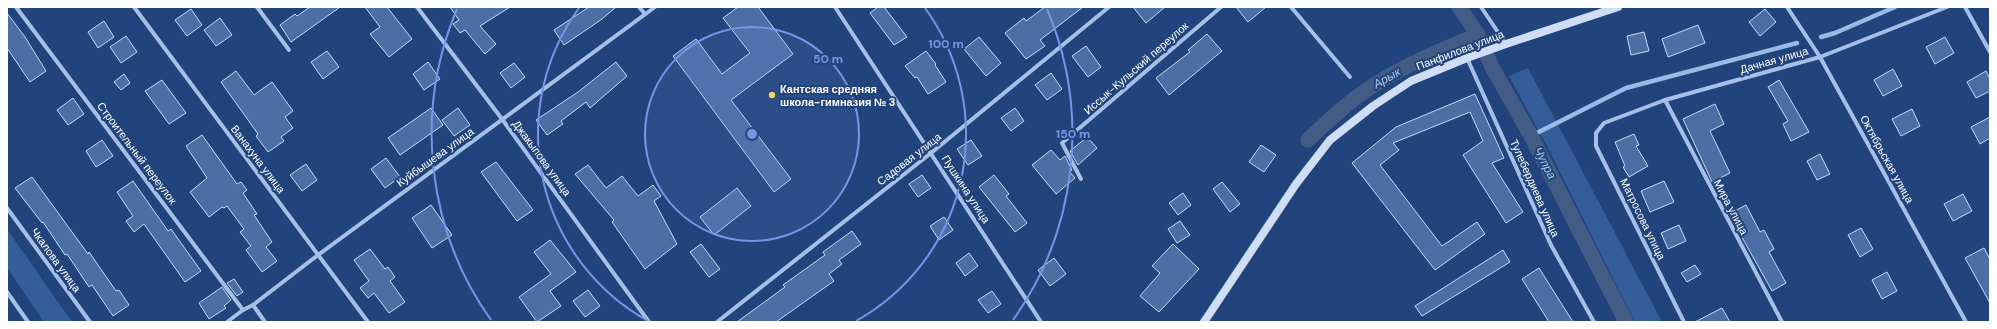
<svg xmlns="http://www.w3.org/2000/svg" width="1997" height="329" font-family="'DM Sans',sans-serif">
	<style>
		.green { fill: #355d9a }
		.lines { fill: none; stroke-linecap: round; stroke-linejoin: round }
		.stream { stroke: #99b9e7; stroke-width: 4.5 }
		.canal { stroke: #425c85; stroke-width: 15 }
		.building { fill: #4b6ea5; stroke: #c8daf5 }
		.street { stroke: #a5bfe6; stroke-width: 4 }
		.secondary { stroke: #cfddf5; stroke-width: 8 }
		.ring { fill: none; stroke: #7795e8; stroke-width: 2 }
		.poi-dot { fill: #f2d167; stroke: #22447c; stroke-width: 1.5 }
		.labels { text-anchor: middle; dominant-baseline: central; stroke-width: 4; stroke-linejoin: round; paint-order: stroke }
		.street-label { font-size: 11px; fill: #fff; stroke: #22447c }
		.poi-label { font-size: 11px; font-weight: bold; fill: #fff; stroke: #22447c; text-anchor: start }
		.water-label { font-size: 12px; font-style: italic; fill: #b0c9ee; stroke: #22447c }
		.centre { fill: #7795e8; stroke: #22447c; stroke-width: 2 }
		.ring-label { font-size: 12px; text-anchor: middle; font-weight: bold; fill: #7795e8; stroke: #22447c; stroke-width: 4; stroke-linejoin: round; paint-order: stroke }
	</style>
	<rect width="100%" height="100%" fill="#22447c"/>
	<g class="green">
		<polygon points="1528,68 1662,322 1635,322 1549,150 1509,76"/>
		<polygon points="7,229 72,322 44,322 7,268"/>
	</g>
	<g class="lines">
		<g class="stream">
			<polyline points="1821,37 1835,33 1895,7"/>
			<polyline points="1531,136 1626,88 1797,43"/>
		</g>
		<g class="canal">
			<polyline points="1459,7 1478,35 1492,67 1531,136 1626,322"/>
			<path d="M1308,140C1328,121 1348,102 1371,87C1405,65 1441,50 1478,35"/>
		</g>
	</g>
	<g class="building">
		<polygon points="310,7 340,7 291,42 280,25 295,14 297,16"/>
		<polygon points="365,7 387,7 412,39 389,57 370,34 380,27"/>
		<polygon points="450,7 510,7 480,26 496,44 485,54 465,30 460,33 453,24 459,20"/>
		<polygon points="589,7 616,7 602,19 564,45 554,30"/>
		<polygon points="738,7 758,7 793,54 731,100 791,179 774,192 673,56 696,39 722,74 750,53 723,18"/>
		<polygon points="878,7 884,7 907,37 894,45 870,13"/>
		<polygon points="1045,7 1083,7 1040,40 1045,46 1026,59 1005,33 1024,18 1026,21"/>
		<polygon points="1133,7 1165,7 1146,23"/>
		<polygon points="1236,7 1266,7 1248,22"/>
		<polygon points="191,9 202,25 187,36 175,20"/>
		<polygon points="1765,9 1776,22 1760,36 1749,22"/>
		<polygon points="7,13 25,37 46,71 30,82 7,48"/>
		<polygon points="220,18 232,35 216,46 204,30"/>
		<polygon points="104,21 114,37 98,48 88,32"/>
		<polygon points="1698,25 1705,43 1668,57 1662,39"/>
		<polygon points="1644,32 1649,51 1631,55 1627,36"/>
		<polygon points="1207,34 1222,51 1169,95 1156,78 1190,52 1188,50"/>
		<polygon points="126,36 137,52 121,63 110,47"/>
		<polygon points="979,37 1001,63 986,76 964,49"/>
		<polygon points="1945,37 1954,53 1935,64 1926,47"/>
		<polygon points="1086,46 1101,67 1088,77 1072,56"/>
		<polygon points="327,51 339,67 323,79 311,62"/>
		<polygon points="926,51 936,64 935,65 946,82 928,94 917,77 915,78 905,66"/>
		<polygon points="428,62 440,79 424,90 413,74"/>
		<polygon points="616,62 627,76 590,108 586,102 561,121 563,124 547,135 536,120 578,92"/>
		<polygon points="514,63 525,77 511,88 500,73"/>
		<polygon points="1893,69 1902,86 1883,96 1874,80"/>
		<polygon points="236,71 254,95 272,82 293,111 285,117 293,128 281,137 284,141 268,152 256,136 258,134 221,82"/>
		<polygon points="1986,71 1990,79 1990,91 1976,98 1967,82"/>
		<polygon points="1051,73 1062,89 1047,100 1035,85"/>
		<polygon points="124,74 130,83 121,90 114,82"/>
		<polygon points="162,80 186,113 169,124 145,91"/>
		<polygon points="1779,80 1809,132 1791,141 1783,124 1788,121 1768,87"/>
		<polygon points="1475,94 1504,158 1492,163 1523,212 1506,223 1463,155 1483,141 1470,112 1393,143 1399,150 1380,165 1442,246 1477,222 1485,234 1435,270 1352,163 1396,127"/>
		<polygon points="73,98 84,114 68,125 57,110"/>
		<polygon points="1715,104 1724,124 1710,131 1730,173 1712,182 1683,119"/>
		<polygon points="431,108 443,125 400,155 388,138"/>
		<polygon points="458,108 470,125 454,136 442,120"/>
		<polygon points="1015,108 1024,121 1011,131 1001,118"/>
		<polygon points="1912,109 1920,126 1901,136 1892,119"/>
		<polygon points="1990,117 1990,138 1980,144 1971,127"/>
		<polygon points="1634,134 1639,145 1636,146 1648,166 1629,177 1623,167 1625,166 1615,142"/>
		<polygon points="202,135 237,184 241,182 247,190 243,193 257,214 254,215 272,242 266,247 277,261 262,272 246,250 251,246 240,232 244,229 227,206 224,208 222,207 209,217 190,192 207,178 186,146"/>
		<polygon points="1087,137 1097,148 1078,165 1070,151"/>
		<polygon points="102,140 113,156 96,167 86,151"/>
		<polygon points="971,140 982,156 968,165 957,149"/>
		<polygon points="1261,145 1276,155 1264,172 1249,162"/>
		<polygon points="1051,150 1060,160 1065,156 1072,170 1070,172 1075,178 1056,194 1032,165"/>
		<polygon points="1820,154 1830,174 1817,180 1807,161"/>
		<polygon points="386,158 400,177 385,188 371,169"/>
		<polygon points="496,162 533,210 517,221 481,172"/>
		<polygon points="306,164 317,180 302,191 290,175"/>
		<polygon points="588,165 606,188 622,176 638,196 653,185 661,196 654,201 677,244 645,269 612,222 614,220 575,174"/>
		<polygon points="922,175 931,188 918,197 909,184"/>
		<polygon points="994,175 1009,194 1006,196 1027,223 1015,232 979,187"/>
		<polygon points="32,177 88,254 89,252 116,291 119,290 129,305 113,316 92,285 89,287 67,254 65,255 43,222 42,223 15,188"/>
		<polygon points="133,181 168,231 171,229 201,271 185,282 144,224 134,232 126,221 133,216 117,192"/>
		<polygon points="1664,181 1674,202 1650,212 1641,191"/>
		<polygon points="1222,182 1240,204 1230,212 1213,189"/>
		<polygon points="737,188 751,206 714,235 700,217"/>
		<polygon points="1183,193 1191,205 1178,215 1169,203"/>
		<polygon points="1963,194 1972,211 1953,221 1944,204"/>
		<polygon points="431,205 452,235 432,248 412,218"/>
		<polygon points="1746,205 1760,232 1764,230 1774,249 1769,252 1786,283 1772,291 1729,214"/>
		<polygon points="944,217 953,230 939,240 930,226"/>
		<polygon points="1180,221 1190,235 1177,243 1168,229"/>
		<polygon points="1679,225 1686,241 1668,249 1661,233"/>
		<polygon points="1861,228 1873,249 1860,257 1848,235"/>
		<polygon points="852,231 861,244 839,260 842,264 829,274 834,281 776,322 737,322 785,287 783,285 825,255 823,252"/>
		<polygon points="550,240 576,272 550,291 561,306 537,322 519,297 551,274 534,252"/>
		<polygon points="701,244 720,269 709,277 690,252"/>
		<polygon points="1173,244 1199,269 1159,312 1140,296 1160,273 1152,266"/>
		<polygon points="1984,248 1990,259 1990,303 1965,258"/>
		<polygon points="370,249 385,269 388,267 395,277 390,281 405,302 389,313 374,293 368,298 360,288 369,281 354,260"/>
		<polygon points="1503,250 1510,262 1422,316 1415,306"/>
		<polygon points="969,253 978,266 965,276 956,263"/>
		<polygon points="1054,258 1066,274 1050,286 1038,270"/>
		<polygon points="1695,265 1701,274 1687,282 1681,273"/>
		<polygon points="1539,268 1573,322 1549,322 1522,279"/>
		<polygon points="1887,272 1897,291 1882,299 1872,280"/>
		<polygon points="234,279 243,292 237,296 227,283"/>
		<polygon points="222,287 231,300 224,306 226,308 209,319 199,303"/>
		<polygon points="588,290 600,306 585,317 573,301"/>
		<polygon points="992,291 1001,304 988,313 978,300"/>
		<polygon points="1722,308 1730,322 1695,322"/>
	</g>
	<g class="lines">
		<g class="street">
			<polyline points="16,7 243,310"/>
			<polyline points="134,7 368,322"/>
			<polyline points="257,7 289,50"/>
			<polyline points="417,7 502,119 649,322"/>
			<polyline points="639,7 645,14"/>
			<polyline points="835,7 1041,322"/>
			<polyline points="1291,7 1350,77"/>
			<polyline points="1481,7 1506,44"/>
			<polyline points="1787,7 1820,57 1966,322"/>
			<polyline points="1965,7 1990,52"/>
			<polyline points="1467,58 1551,245 1594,322"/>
			<polyline points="1665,100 1782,322"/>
			<polyline points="1081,179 1062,143 1221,7"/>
			<polyline points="7,208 90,322"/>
			<polyline points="7,292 28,322"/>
			<polyline points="253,305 265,322"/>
			<polyline points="227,322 243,310 253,305 318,255 655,7"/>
			<polyline points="717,322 931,153 1109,7"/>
			<polyline points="1684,322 1596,146 1596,133 1604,123 1665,100 1820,57 1947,7"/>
		</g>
		<polyline class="secondary" points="1204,322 1296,184 1330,140 1373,106 1411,81 1467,58 1506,44 1618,7"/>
	</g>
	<circle cx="752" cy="134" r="107" fill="#7795e8" fill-opacity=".12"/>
	<g class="ring">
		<circle cx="752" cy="134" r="107"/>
		<path d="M648 321A214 214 0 0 1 579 8M925 8A214 214 0 0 1 856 321"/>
		<path d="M491 320A321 321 0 0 1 457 9M1047 9A321 321 0 0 1 1013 320"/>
	</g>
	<circle class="poi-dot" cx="772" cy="95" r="4"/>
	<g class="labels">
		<g class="street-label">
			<text transform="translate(1460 50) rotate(-21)">Панфилова улица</text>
			<text transform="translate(1774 60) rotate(-16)">Дачная улица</text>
			<text transform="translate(1136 68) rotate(-41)">Иссык-Кульский переулок</text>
			<text transform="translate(137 153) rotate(53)">Строительный переулок</text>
			<text transform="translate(435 157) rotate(-36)">Куйбышева улица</text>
			<text transform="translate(542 158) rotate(54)">Джакыпова улица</text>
			<text transform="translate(258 159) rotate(53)">Ванахуна улица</text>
			<text transform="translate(909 159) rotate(-38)">Садовая улица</text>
			<text transform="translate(1887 159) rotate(61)">Октябрьская улица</text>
			<text transform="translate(1535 188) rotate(66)">Тулебердиева улица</text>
			<text transform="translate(966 189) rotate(57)">Пушкина улица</text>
			<text transform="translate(1731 207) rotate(62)">Мира улица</text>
			<text transform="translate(1643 219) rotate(64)">Матросова улица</text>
			<text transform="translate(56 260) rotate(54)">Чкалова улица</text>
		</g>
		<g class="poi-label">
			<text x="780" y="89">Кантская средняя<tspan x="780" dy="13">школа-гимназия № 3</tspan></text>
		</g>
		<g class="water-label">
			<text transform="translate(1387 78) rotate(-30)">Арык</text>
			<text transform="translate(1545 163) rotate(63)">Чупра</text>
		</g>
	</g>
	<circle cx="752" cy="134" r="6" class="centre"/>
	<g class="ring-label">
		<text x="946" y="48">100 m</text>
		<text x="828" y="63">50 m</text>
		<text x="1073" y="138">150 m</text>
	</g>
	<rect width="1997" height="329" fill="none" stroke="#ffffff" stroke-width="16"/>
</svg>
